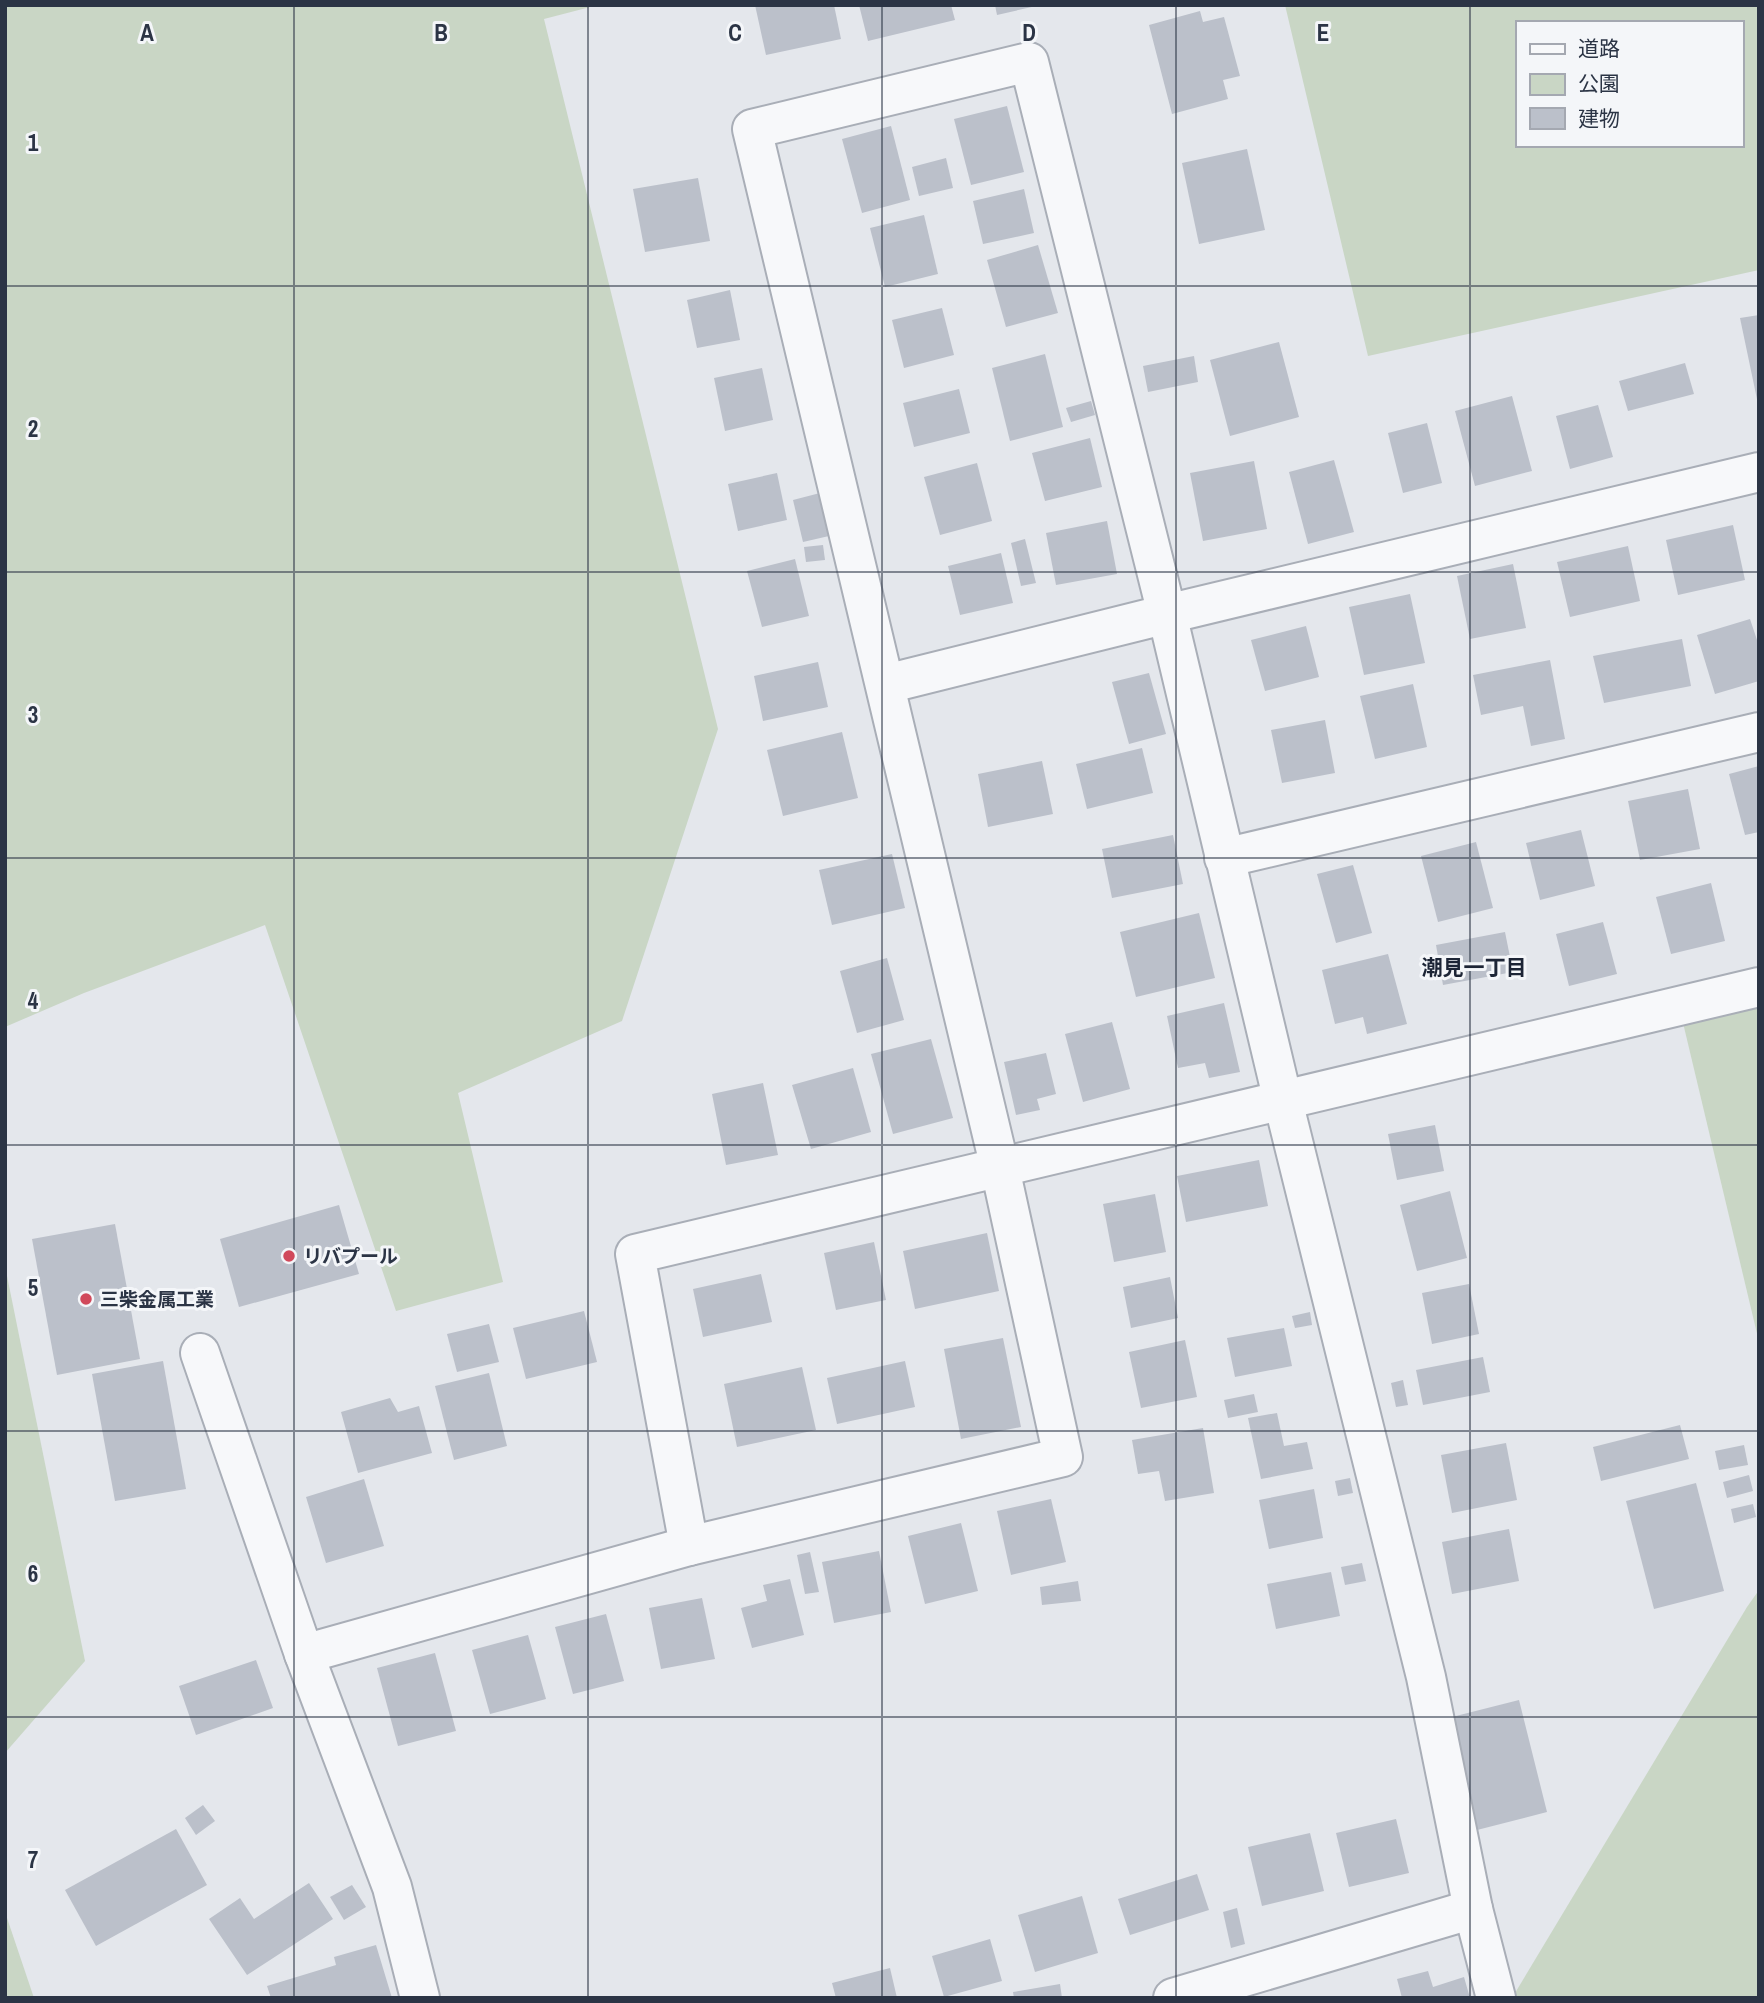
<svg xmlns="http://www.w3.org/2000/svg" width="1764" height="2003" font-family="'Archivo Narrow','Noto Sans JP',sans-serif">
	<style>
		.green { fill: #c9d6c5; fill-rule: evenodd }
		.building { fill: #bbc0ca }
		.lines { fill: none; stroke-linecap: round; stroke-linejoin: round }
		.minor-casing { stroke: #a9aeb7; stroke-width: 42 }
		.minor { stroke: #f7f8fa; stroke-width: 38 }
		.grid { fill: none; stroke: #2b3445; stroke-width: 2; stroke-opacity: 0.55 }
		.poi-dot { fill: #d1495b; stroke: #f4f6f9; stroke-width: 2.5 }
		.labels { text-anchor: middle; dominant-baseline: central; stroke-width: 6; stroke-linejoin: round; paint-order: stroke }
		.poi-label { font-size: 19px; font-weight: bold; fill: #2b3445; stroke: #f4f6f9; text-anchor: start }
		.neighbourhood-label { font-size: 21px; font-weight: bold; fill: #1d2536; stroke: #f4f6f9 }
		.grid-label { font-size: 23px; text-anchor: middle; font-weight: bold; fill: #2b3445; stroke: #f4f6f9; stroke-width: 6; stroke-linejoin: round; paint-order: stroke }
	</style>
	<rect width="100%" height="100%" fill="#e4e7ec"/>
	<g class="green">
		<polygon points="5,5 598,5 544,19 718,729 622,1021 458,1093 503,1282 396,1311 265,925 84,993 5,1027"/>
		<path d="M1285,5H1759V270L1368,356ZM1517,23H1741V145H1517Z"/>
		<polygon points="1759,987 1759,1342 1679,1006"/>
		<polygon points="5,1266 85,1661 5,1753"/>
		<polygon points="1759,1590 1759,1998 1512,1998 1747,1607"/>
		<polygon points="5,1912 34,1998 5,1998"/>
	</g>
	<g class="building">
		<polygon points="755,5 834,5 841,39 766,55"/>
		<polygon points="859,5 951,5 955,20 868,41"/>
		<polygon points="995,5 1035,5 1036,6 997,15"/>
		<polygon points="1200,11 1203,22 1224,17 1240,76 1223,80 1228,99 1172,114 1149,25"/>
		<polygon points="1007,106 1024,172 971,185 954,119"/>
		<polygon points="891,126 910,200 862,213 842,139"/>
		<polygon points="1247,149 1265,230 1199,244 1182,163"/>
		<polygon points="946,158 953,188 919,196 912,167"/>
		<polygon points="698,178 710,241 645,252 633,189"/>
		<polygon points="1024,189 1034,233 983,244 973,201"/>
		<polygon points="924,215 938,274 885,287 870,228"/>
		<polygon points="1038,245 1058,313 1006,327 987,260"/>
		<polygon points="730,290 740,340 697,348 687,300"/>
		<polygon points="942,308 954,355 904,368 892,320"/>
		<polygon points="1759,315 1759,404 1758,404 1740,318"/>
		<polygon points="1279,342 1299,417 1230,436 1210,360"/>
		<polygon points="1045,354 1063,427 1010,441 992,368"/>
		<polygon points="1194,356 1198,382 1148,392 1143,366"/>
		<polygon points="1685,363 1694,394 1628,411 1619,381"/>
		<polygon points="762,368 773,420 725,431 714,378"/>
		<polygon points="959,389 970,433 914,447 903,403"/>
		<polygon points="1512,396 1532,471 1475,486 1455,411"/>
		<polygon points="1091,401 1095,415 1071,422 1066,408"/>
		<polygon points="1598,405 1613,457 1570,469 1556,416"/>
		<polygon points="1427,423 1442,483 1403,493 1388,433"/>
		<polygon points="1090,438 1102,487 1045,501 1032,453"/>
		<polygon points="1334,460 1354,532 1308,544 1289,472"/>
		<polygon points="1254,461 1267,529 1203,541 1190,473"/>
		<polygon points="977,463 992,521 940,535 924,477"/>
		<polygon points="777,473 787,520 738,531 728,484"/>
		<polygon points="820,493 829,536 803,542 793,500"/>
		<polygon points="1107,521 1117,574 1056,585 1046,533"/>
		<polygon points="1733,525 1745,580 1678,595 1666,540"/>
		<polygon points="1025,539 1036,583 1021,586 1011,543"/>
		<polygon points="823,545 825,560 806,562 804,547"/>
		<polygon points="1628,546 1640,601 1570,617 1557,562"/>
		<polygon points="1001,553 1013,603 960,615 948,566"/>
		<polygon points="795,559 809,616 762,627 747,571"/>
		<polygon points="1513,564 1526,628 1470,639 1457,576"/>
		<polygon points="1410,594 1425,663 1364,675 1349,607"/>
		<polygon points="1750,619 1759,646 1759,681 1715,694 1697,635"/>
		<polygon points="1306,626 1319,677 1265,691 1251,640"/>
		<polygon points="1682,639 1691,686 1604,703 1593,656"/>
		<polygon points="1550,660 1565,739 1531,746 1523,706 1481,715 1473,675"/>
		<polygon points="818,662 828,707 763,721 754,676"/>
		<polygon points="1149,673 1166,734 1129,744 1112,682"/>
		<polygon points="1413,684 1427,747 1375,759 1360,696"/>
		<polygon points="1325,720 1335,773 1282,783 1271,730"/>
		<polygon points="842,732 858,798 783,816 767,750"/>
		<polygon points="1142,748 1153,793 1087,809 1076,764"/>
		<polygon points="1042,761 1053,814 988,827 978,774"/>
		<polygon points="1759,766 1759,832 1745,835 1729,774"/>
		<polygon points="1688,789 1700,849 1640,860 1628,801"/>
		<polygon points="1581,830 1595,886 1540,900 1526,843"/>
		<polygon points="1173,835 1183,884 1112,898 1102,849"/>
		<polygon points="1476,842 1493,908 1438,922 1421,856"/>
		<polygon points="892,854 905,908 832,925 819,870"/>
		<polygon points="1353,865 1372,933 1336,943 1317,874"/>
		<polygon points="1711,883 1725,941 1671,954 1656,897"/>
		<polygon points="1199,913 1215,978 1136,997 1120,932"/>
		<polygon points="1603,922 1617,974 1569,986 1556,934"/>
		<polygon points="1505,932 1513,972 1443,985 1436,945"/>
		<polygon points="1388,954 1407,1024 1367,1034 1363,1017 1335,1024 1322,970"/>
		<polygon points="887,958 904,1020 857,1033 840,971"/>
		<polygon points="1224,1003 1240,1072 1209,1078 1205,1063 1178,1068 1167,1016"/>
		<polygon points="1112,1022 1130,1089 1083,1102 1065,1034"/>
		<polygon points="931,1039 953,1118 893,1134 871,1054"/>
		<polygon points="1046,1053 1056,1094 1037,1099 1040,1110 1016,1115 1004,1062"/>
		<polygon points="853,1068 871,1132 811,1149 792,1085"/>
		<polygon points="763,1083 778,1155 726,1165 712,1094"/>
		<polygon points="1435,1125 1444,1171 1397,1180 1388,1134"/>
		<polygon points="1259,1160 1268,1206 1186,1222 1177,1176"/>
		<polygon points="1450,1191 1467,1258 1417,1271 1400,1205"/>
		<polygon points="1155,1194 1166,1252 1114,1262 1103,1204"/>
		<polygon points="339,1205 359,1274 239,1307 220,1239"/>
		<polygon points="115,1224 140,1359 57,1375 32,1239"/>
		<polygon points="987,1233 999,1291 915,1309 903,1251"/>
		<polygon points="874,1242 886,1300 836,1310 824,1253"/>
		<polygon points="761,1274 772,1322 703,1337 693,1289"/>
		<polygon points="1170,1277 1178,1318 1131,1328 1123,1287"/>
		<polygon points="1469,1284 1479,1334 1432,1344 1422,1293"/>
		<polygon points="584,1311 597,1362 526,1379 513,1328"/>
		<polygon points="1310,1312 1312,1325 1295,1328 1292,1316"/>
		<polygon points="489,1324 499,1362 457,1372 447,1334"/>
		<polygon points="1284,1328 1292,1366 1235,1377 1227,1338"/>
		<polygon points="1003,1338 1021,1427 961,1439 944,1349"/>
		<polygon points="1185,1340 1197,1397 1141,1408 1129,1352"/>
		<polygon points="1483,1357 1490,1392 1423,1405 1416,1370"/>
		<polygon points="163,1361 186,1489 115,1501 92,1374"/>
		<polygon points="905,1361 915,1407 837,1424 827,1378"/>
		<polygon points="802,1367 816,1430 737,1447 724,1384"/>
		<polygon points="489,1373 507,1446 454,1460 435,1386"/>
		<polygon points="1403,1380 1408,1405 1396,1407 1391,1383"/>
		<polygon points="1254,1394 1258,1412 1228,1418 1224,1400"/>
		<polygon points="390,1398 398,1412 419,1406 432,1453 358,1473 341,1412"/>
		<polygon points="1277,1413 1284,1446 1307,1442 1313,1469 1261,1479 1248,1418"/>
		<polygon points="1680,1425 1689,1459 1601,1481 1593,1447"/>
		<polygon points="1203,1428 1214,1493 1165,1501 1159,1471 1138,1474 1132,1440"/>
		<polygon points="1506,1443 1517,1500 1452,1513 1441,1455"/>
		<polygon points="1744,1445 1748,1465 1719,1470 1715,1451"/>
		<polygon points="1749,1475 1753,1491 1727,1498 1723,1482"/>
		<polygon points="1350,1478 1353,1493 1338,1496 1335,1481"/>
		<polygon points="364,1479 384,1546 326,1563 306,1497"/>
		<polygon points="1696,1483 1724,1591 1654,1609 1626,1501"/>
		<polygon points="1314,1489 1323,1538 1269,1549 1259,1500"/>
		<polygon points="1051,1499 1066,1562 1011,1575 997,1511"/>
		<polygon points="1753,1504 1756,1517 1734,1523 1731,1509"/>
		<polygon points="961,1523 978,1591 925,1604 908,1536"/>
		<polygon points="1509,1529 1519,1581 1452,1594 1442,1542"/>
		<polygon points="879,1551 891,1612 834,1623 822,1562"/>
		<polygon points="810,1552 819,1592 805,1594 797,1555"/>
		<polygon points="1362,1563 1366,1581 1345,1585 1341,1567"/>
		<polygon points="1331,1572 1340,1616 1276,1629 1267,1584"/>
		<polygon points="790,1579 804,1635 752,1648 741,1608 767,1601 763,1585"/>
		<polygon points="1078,1581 1081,1601 1042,1605 1040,1587"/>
		<polygon points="702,1598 715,1659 661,1669 649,1608"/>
		<polygon points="606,1614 624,1681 573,1694 555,1627"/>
		<polygon points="528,1635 546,1699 490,1714 472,1650"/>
		<polygon points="435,1653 456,1731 398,1746 377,1668"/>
		<polygon points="256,1660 273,1708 196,1735 179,1686"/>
		<polygon points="1519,1700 1547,1812 1477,1830 1448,1718"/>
		<polygon points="203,1805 215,1821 196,1835 185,1818"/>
		<polygon points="1396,1819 1409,1873 1349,1887 1336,1833"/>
		<polygon points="176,1829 207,1885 96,1946 65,1890"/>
		<polygon points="1310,1833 1324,1891 1262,1906 1248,1847"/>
		<polygon points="1197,1874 1209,1910 1130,1935 1118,1899"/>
		<polygon points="309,1883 333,1919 247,1975 209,1919 240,1898 254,1919"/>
		<polygon points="352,1885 366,1907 344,1920 330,1897"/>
		<polygon points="1082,1896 1098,1953 1035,1972 1018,1915"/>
		<polygon points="1237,1908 1245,1944 1231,1948 1223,1912"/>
		<polygon points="990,1939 1002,1981 944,1997 932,1956"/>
		<polygon points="376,1945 392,1998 271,1998 267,1986 336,1965 334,1957"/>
		<polygon points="890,1968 897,1998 836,1998 832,1983"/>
		<polygon points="1428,1971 1433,1987 1464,1977 1470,1998 1402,1998 1397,1979"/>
		<polygon points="1060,1984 1062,1998 1014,1998 1013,1992"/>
	</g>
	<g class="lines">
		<defs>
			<g id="minor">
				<polyline points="886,684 1167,614 1759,472"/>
				<polyline points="1224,858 1759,732"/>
				<polyline points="200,1353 304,1654 392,1887 420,1998"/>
				<polyline points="689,1546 635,1254 1759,987"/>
				<polyline points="304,1654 689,1546 1063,1457 1000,1168 752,129 1029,62 1167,614 1283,1101 1426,1677 1473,1909 1496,1998"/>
				<polyline points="1173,1998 1473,1909"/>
			</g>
		</defs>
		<use href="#minor" class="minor-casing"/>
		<use href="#minor" class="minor"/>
	</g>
	<path class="grid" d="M294,5V1998M588,5V1998M882,5V1998M1176,5V1998M1470,5V1998M5,286H1759M5,572H1759M5,858H1759M5,1145H1759M5,1431H1759M5,1717H1759"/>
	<g class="poi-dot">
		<circle cx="289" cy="1256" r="7"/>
		<circle cx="86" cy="1299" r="7"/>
	</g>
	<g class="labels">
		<g class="poi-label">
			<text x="303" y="1256">リバプール</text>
			<text x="100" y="1299">三柴金属工業</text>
		</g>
		<g class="neighbourhood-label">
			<text x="1474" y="967">潮見一丁目</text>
		</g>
	</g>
	<g class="grid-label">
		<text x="147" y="41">A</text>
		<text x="441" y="41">B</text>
		<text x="735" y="41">C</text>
		<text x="1029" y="41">D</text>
		<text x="1323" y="41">E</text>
		<text x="33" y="151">1</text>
		<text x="33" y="437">2</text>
		<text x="33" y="723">3</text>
		<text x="33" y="1009">4</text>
		<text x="33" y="1296">5</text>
		<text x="33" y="1582">6</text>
		<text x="33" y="1868">7</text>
	</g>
	<rect width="1764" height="2003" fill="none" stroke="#2b3445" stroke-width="14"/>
	<rect x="1516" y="21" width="228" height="126" fill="#f4f6f9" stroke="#a4a8b1" stroke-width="2"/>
	<rect x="1530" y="44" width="35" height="10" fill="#f7f8fa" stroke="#a4a8b1" stroke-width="2"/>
	<text x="1578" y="56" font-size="21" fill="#2b3445">道路</text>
	<rect x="1530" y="74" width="35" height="21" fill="#c9d6c5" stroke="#a4a8b1" stroke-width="2"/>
	<text x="1578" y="91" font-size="21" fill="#2b3445">公園</text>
	<rect x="1530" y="108" width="35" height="21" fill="#bbc0ca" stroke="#a4a8b1" stroke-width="2"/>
	<text x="1578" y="126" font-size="21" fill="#2b3445">建物</text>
</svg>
